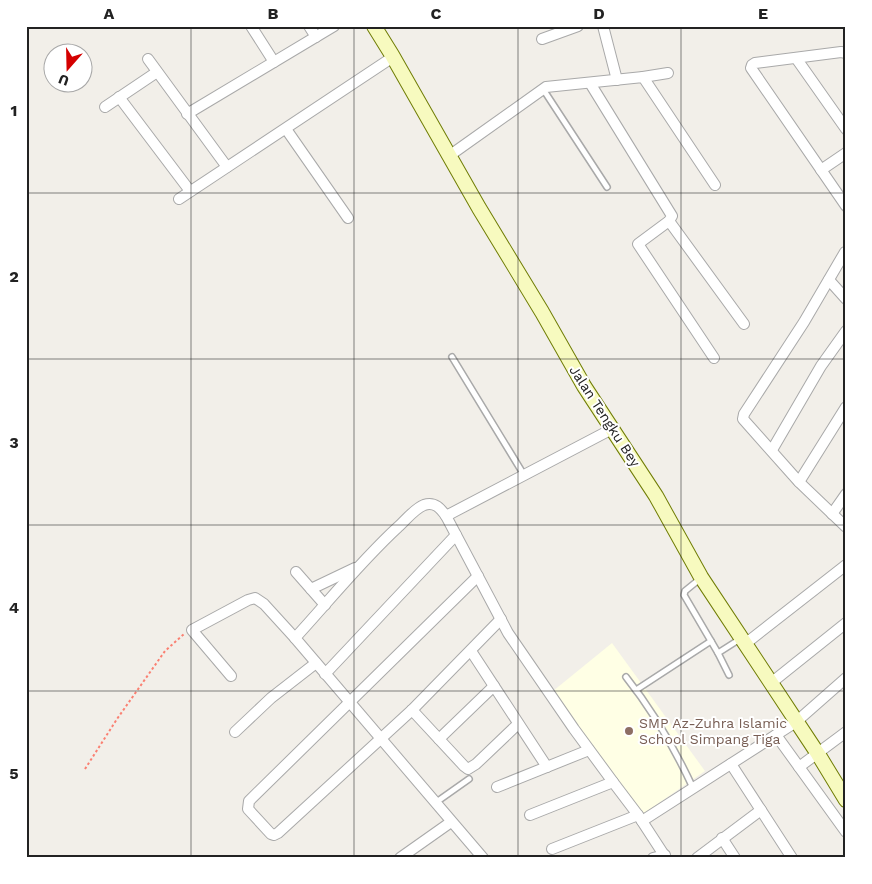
<svg xmlns="http://www.w3.org/2000/svg" width="872" height="884" font-family="'Work Sans',sans-serif">
	<style>
		.education { fill: #ffffe5 }
		.lines { fill: none; stroke-linecap: round; stroke-linejoin: round }
		.lane-casing { stroke: #a9a9a9; stroke-width: 8 }
		.street-casing { stroke: #a9a9a9; stroke-width: 12 }
		.secondary-casing { stroke: #707d05; stroke-width: 16 }
		.path { stroke: #fa8072; stroke-width: 2; stroke-dasharray: 2.5 2.5; stroke-linecap: butt }
		.lane { stroke: #fff; stroke-width: 5 }
		.street { stroke: #fff; stroke-width: 10 }
		.secondary { stroke: #f7fabf; stroke-width: 14 }
		.grid { fill: none; stroke: #222; stroke-width: 1; stroke-opacity: 0.55 }
		.education-dot { fill: #8d6e63; stroke: #fff; stroke-width: 2 }
		.labels { text-anchor: middle; dominant-baseline: central; stroke-width: 4; stroke-linejoin: round; paint-order: stroke }
		.street-label { font-size: 14px; fill: #222; stroke: #fff }
		.education-label { font-size: 14px; fill: #785e54; stroke: #fff; text-anchor: start }
		.neatline { fill: none; stroke: #222; stroke-width: 2 }
		.grid-label { font-size: 16px; text-anchor: middle; font-weight: bold; fill: #222 }
	</style>
	<rect width="100%" height="100%" fill="#f2efe9"/>
	<polygon class="education" points="612,643 705,771 643,814 553,691"/>
	<g class="lines">
		<defs>
			<g id="lane">
				<polyline points="543,89 607,187"/>
				<polyline points="452,357 524,475"/>
				<polyline points="701,578 685,591 684,595 718,653 740,639"/>
				<polyline points="718,653 729,675"/>
				<path d="M626,677C653,711 675,749 693,788"/>
				<polyline points="636,690 711,641"/>
				<polyline points="435,803 469,779"/>
			</g>
			<g id="street">
				<polyline points="251,26 274,62"/>
				<polyline points="309,26 316,37"/>
				<polyline points="603,26 617,80"/>
				<polyline points="542,39 578,26"/>
				<polyline points="846,53 841,52 755,63 752,65 751,68 846,206"/>
				<polyline points="796,58 846,129"/>
				<polyline points="148,59 227,167"/>
				<polyline points="643,77 668,73"/>
				<polyline points="590,83 672,216 669,221 638,244 714,358"/>
				<polyline points="119,97 190,191"/>
				<polyline points="105,107 157,72"/>
				<polyline points="187,114 334,26"/>
				<polyline points="286,129 348,218"/>
				<polyline points="449,156 546,87 643,77 715,185"/>
				<polyline points="821,170 846,153"/>
				<polyline points="179,199 393,57"/>
				<polyline points="669,221 744,324"/>
				<polyline points="845,252 804,322 744,414 743,419 799,482 846,527"/>
				<polyline points="829,280 846,299"/>
				<polyline points="772,450 821,366 846,331"/>
				<polyline points="799,482 846,407"/>
				<polyline points="832,514 846,494"/>
				<polyline points="446,516 612,429"/>
				<polyline points="296,572 325,605"/>
				<polyline points="478,576 249,801 248,809 271,834 274,835 278,833 412,710 501,619"/>
				<polyline points="311,589 355,568"/>
				<path d="M295,638C329,601 361,561 398,527C406,520 414,509 424,505C435,501 441,509 446,516L508,633L574,729L613,782"/>
				<polyline points="745,644 846,565"/>
				<polyline points="471,651 547,767"/>
				<polyline points="325,674 456,535"/>
				<polyline points="231,676 192,630 248,600 255,598 264,604 295,638 483,858"/>
				<polyline points="771,683 846,623"/>
				<polyline points="412,710 464,766 468,769 476,764 518,724"/>
				<polyline points="235,732 271,698 316,663"/>
				<polyline points="776,735 846,832"/>
				<polyline points="439,739 494,686"/>
				<polyline points="731,764 792,858"/>
				<polyline points="799,767 846,732"/>
				<polyline points="497,787 589,750"/>
				<polyline points="530,815 613,782 638,815 666,858"/>
				<polyline points="642,821 796,722 846,678"/>
				<polyline points="722,838 735,858"/>
				<polyline points="552,849 638,815"/>
				<polyline points="400,858 451,822"/>
				<polyline points="653,858 665,855"/>
				<polyline points="697,858 761,810"/>
			</g>
			<polyline id="secondary" points="374,26 392,55 479,208 542,312 584,386 656,496 701,577 818,754 846,800"/>
		</defs>
		<use href="#lane" class="lane-casing"/>
		<use href="#street" class="street-casing"/>
		<use href="#secondary" class="secondary-casing"/>
		<polyline class="path" points="85,769 117,719 165,651 184,634"/>
		<use href="#lane" class="lane"/>
		<use href="#street" class="street"/>
		<use href="#secondary" class="secondary"/>
	</g>
	<path class="grid" d="M191,26V858M354,26V858M518,26V858M681,26V858M26,193H846M26,359H846M26,525H846M26,691H846"/>
	<circle class="education-dot" cx="629" cy="731" r="5"/>
	<g class="labels">
		<g class="street-label">
			<text transform="translate(605 416) rotate(57)">Jalan Tengku Bey</text>
		</g>
		<g class="education-label">
			<text x="639" y="723">SMP Az-Zuhra Islamic<tspan x="639" dy="16">School Simpang Tiga</tspan></text>
		</g>
	</g>
	<rect width="872" height="884" fill="none" stroke="#ffffff" stroke-width="55"/>
	<g transform="translate(68 68) rotate(200)"><circle r="24" fill="#ffffff" stroke="#a7a7a7"/>
	<path d="M0-4L9 19L0 12L-9 19Z" fill="#d40000"/>
	<text y="-8" font-size="14" font-weight="bold" text-anchor="middle" fill="#222222">U</text>
	</g>
	<rect x="28" y="28" width="816" height="828" class="neatline"/>
	<g class="grid-label">
		<text x="109" y="19">A</text>
		<text x="273" y="19">B</text>
		<text x="436" y="19">C</text>
		<text x="599" y="19">D</text>
		<text x="763" y="19">E</text>
		<text x="14" y="116">1</text>
		<text x="14" y="282">2</text>
		<text x="14" y="448">3</text>
		<text x="14" y="613">4</text>
		<text x="14" y="779">5</text>
	</g>
</svg>
